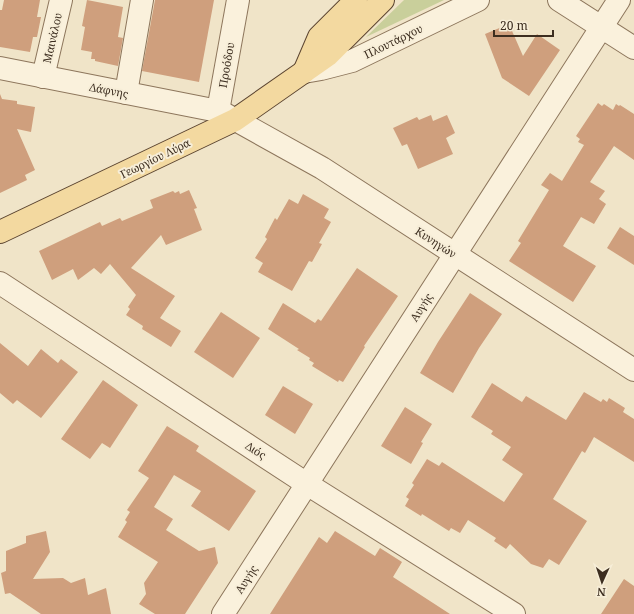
<svg xmlns="http://www.w3.org/2000/svg" width="634" height="614" font-family="'Noto Serif',serif">
	<style>
		.green { fill: #c9cf9b }
		.building { fill: #cf9f7d }
		.lines { fill: none; stroke-linecap: round; stroke-linejoin: round }
		.minor-casing { stroke: #8d765c; stroke-width: 24 }
		.major-casing { stroke: #5b4430; stroke-width: 24 }
		.minor { stroke: #faf1dc; stroke-width: 22 }
		.major { stroke: #f3d9a0; stroke-width: 22 }
		.labels { text-anchor: middle; dominant-baseline: central; stroke-width: 4; stroke-linejoin: round; paint-order: stroke }
		.street-label { font-size: 11px; fill: #3d2e20; stroke: #f7eed8 }
	</style>
	<rect width="100%" height="100%" fill="#f0e4c8"/>
	<polygon class="green" points="404,0 444,0 366,37"/>
	<g class="building">
		<polygon points="4,0 40,0 37,17 41,17 37,37 33,37 30,52 0,47 0,10 2,10"/>
		<polygon points="87,0 123,7 118,37 123,38 118,66 95,61 95,59 91,59 92,52 81,50 85,27 82,26"/>
		<polygon points="155,0 214,0 199,82 142,71"/>
		<polygon points="509,24 523,56 537,34 560,50 529,96 502,78 485,34"/>
		<polygon points="0,94 2,99 17,101 17,104 35,107 31,132 17,129 35,170 25,175 27,180 0,193"/>
		<polygon points="598,103 602,106 604,104 613,110 616,104 619,106 620,105 634,114 634,160 614,146 590,182 605,191 599,199 606,204 594,224 581,217 563,246 596,266 573,302 509,261 521,243 518,241 549,190 541,185 550,173 562,181 584,145 578,142 580,139 576,136"/>
		<polygon points="431,115 433,121 447,115 455,133 446,138 453,154 418,169 407,144 402,146 393,128 417,117 419,120"/>
		<polygon points="189,190 197,208 194,209 202,230 166,245 161,235 131,268 175,296 160,318 181,331 171,347 142,329 143,326 126,315 130,309 128,307 136,295 110,264 101,274 94,268 78,280 73,269 52,280 39,251 100,222 102,226 120,218 122,221 153,208 150,200 173,191 175,193 179,191 180,194"/>
		<polygon points="303,194 329,209 324,218 331,222 319,243 322,244 312,262 309,261 292,291 258,272 263,263 255,258 267,239 265,237 275,218 277,220 289,199 298,204"/>
		<polygon points="620,227 634,236 634,265 607,248"/>
		<polygon points="357,268 398,296 364,346 365,347 343,382 339,380 338,382 312,366 314,363 309,360 310,358 297,350 299,349 268,329 283,303 315,323 318,319 321,321"/>
		<polygon points="470,293 502,314 479,348 453,393 420,373 438,342"/>
		<polygon points="221,312 260,338 233,378 194,352"/>
		<polygon points="0,343 28,366 41,349 58,363 61,359 78,372 41,418 17,400 13,404 0,393"/>
		<polygon points="103,380 138,405 110,448 102,443 90,459 61,439"/>
		<polygon points="492,383 522,402 526,396 566,420 584,392 601,402 603,399 607,402 609,398 625,408 623,412 634,419 634,462 594,437 585,453 582,451 553,499 587,521 559,565 549,559 543,568 531,564 510,544 506,549 494,541 496,538 468,520 460,533 451,528 449,531 422,514 421,516 405,506 409,499 406,497 414,485 412,483 427,459 439,466 442,462 504,502 523,474 502,460 511,447 491,434 493,431 471,417"/>
		<polygon points="283,386 313,404 295,434 265,415"/>
		<polygon points="405,407 432,424 421,442 423,443 411,464 381,446"/>
		<polygon points="167,426 199,446 196,451 256,491 229,531 191,506 201,491 174,475 154,507 173,519 166,530 199,551 215,547 218,563 185,614 155,614 139,604 146,594 144,583 158,562 118,537 127,522 125,520 130,512 127,510 149,478 138,471"/>
		<polygon points="46,531 50,552 33,579 63,578 71,583 85,578 88,595 106,588 111,614 41,614 10,593 5,594 1,573 6,571 6,551 26,543 26,536"/>
		<polygon points="335,531 375,556 380,548 402,562 393,577 450,614 270,614 319,537 327,543"/>
		<polygon points="624,579 634,586 634,614 601,614"/>
	</g>
	<g class="lines">
		<defs>
			<g id="minor">
				<polyline points="559,0 634,48"/>
				<polyline points="0,68 218,111 225,114 322,168 634,370"/>
				<polyline points="304,72 321,69 352,61 478,0"/>
				<polyline points="43,77 61,0"/>
				<polyline points="126,93 142,0"/>
				<polyline points="218,111 238,0"/>
				<polyline points="0,283 307,484 514,614"/>
				<polyline points="223,614 619,0"/>
			</g>
			<g id="major">
				<polyline points="304,72 319,37 356,0"/>
				<polyline points="0,232 235,120 328,55 383,0"/>
			</g>
		</defs>
		<use href="#minor" class="minor-casing"/>
		<use href="#major" class="major-casing"/>
		<use href="#minor" class="minor"/>
		<use href="#major" class="major"/>
	</g>
	<g class="labels">
		<g class="street-label">
			<text transform="translate(52 38) rotate(-77)">Μαινάλου</text>
			<text transform="translate(393 41) rotate(-26)">Πλουτάρχου</text>
			<text transform="translate(226 65) rotate(-80)">Προόδου</text>
			<text transform="translate(109 90) rotate(11)">Δάφνης</text>
			<text transform="translate(155 158) rotate(-26)">Γεωργίου Λύρα</text>
			<text transform="translate(436 242) rotate(33)">Κυνηγών</text>
			<text transform="translate(421 307) rotate(-57)">Αυγής</text>
			<text transform="translate(256 450) rotate(33)">Διός</text>
			<text transform="translate(246 579) rotate(-57)">Αυγής</text>
		</g>
	</g>
	<g transform="translate(602 582) rotate(183)" stroke="#f7eed8" stroke-width="3" paint-order="stroke">
	<path d="M0-3L7 15L0 10L-7 15Z" fill="#3d2e20"/>
	<text y="-6" font-size="11" font-weight="bold" text-anchor="middle" fill="#3d2e20">N</text>
	</g>
	<path d="M494 30v6h59v-6" fill="none" stroke="#3d2e20" stroke-width="2"/>
	<text x="500" y="30" font-size="12" fill="#3d2e20" stroke="#f7eed8" stroke-width="3" paint-order="stroke">20 m</text>
</svg>
